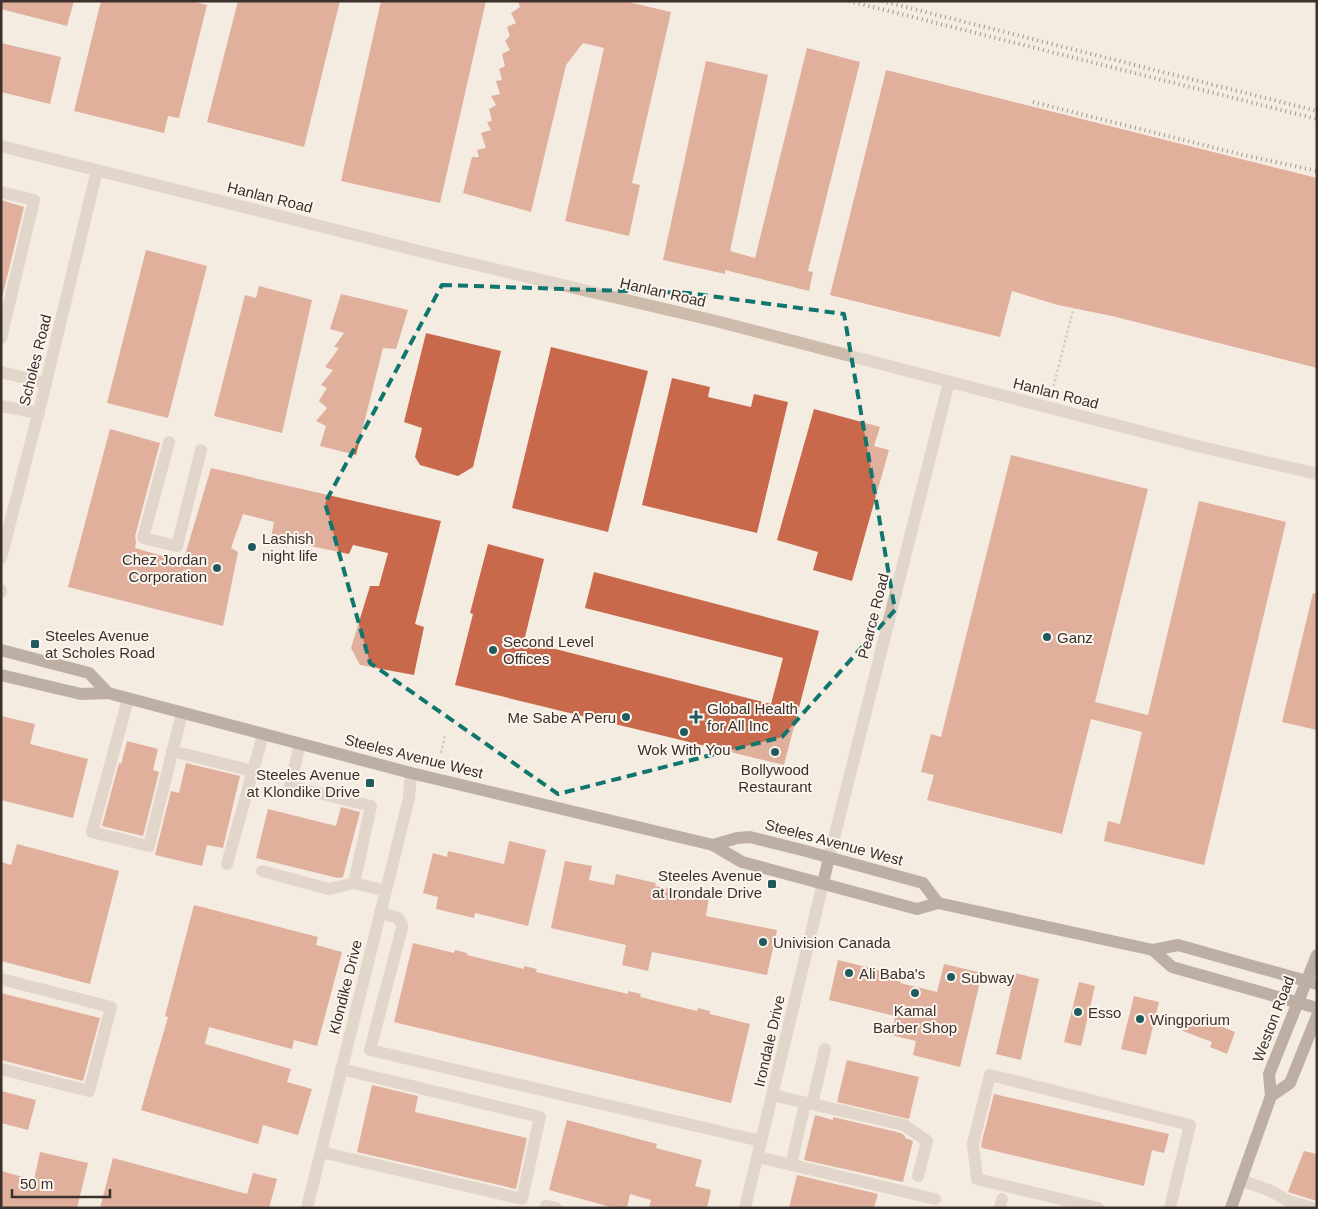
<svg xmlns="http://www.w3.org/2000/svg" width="1318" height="1209" font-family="Helvetica,sans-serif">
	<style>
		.building { fill: #c8694b }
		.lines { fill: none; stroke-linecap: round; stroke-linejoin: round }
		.path { stroke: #b9a596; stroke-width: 2.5; stroke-dasharray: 2.5 2.5; stroke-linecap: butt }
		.minor { stroke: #cdbbac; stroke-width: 12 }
		.major { stroke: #7d675c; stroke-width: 12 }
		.rail { stroke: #3b302b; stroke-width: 4; stroke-dasharray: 1 4; stroke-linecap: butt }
		.marked { fill: none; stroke: #0f766e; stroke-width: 4; stroke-dasharray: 10 6; stroke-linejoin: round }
		.poi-dot { fill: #1f5a5e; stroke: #fbf5ee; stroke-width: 2 }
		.labels { text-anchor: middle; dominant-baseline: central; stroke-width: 4; stroke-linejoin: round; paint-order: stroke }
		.street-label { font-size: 15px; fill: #3b302b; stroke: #fbf5ee }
		.poi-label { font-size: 15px; fill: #3b302b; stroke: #fbf5ee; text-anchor: start }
	</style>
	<rect width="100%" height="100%" fill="#f4ebe1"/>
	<g class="building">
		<polygon points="1,1 74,1 67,26 1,9"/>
		<polygon points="101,1 191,1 207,5 179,118 168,116 164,133 74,111"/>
		<polygon points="238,1 340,1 304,147 207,122"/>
		<polygon points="381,1 486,1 440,203 341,181"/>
		<polygon points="518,1 624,1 671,12 632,183 640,185 629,236 565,221 604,48 583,43 566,65 531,212 463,193 472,157 479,157 477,150 486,148 481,133 491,130 487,122 492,121 489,109 496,105 491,96 500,94 496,81 502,80 499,69 505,66 502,54 510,50 505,41 510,36 507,27 516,23 511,13 520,7"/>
		<polygon points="1,43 61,57 50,104 1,92"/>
		<polygon points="807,48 860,62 808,271 813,272 809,291 725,270 725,274 663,260 706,61 768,75 730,251 755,258"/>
		<polygon points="886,70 1317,178 1317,368 1112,316 1058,305 1012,291 1000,337 830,295"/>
		<polygon points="1,200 24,207 1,302"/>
		<polygon points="146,250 207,266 168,418 107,403"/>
		<polygon points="259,286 312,300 282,433 214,416 245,295 256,298"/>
		<polygon points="341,294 408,310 396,349 383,348 356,455 320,446 326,426 316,421 327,408 319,401 327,388 321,385 333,370 325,367 339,348 334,347 344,333 330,329"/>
		<polygon points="426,333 501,351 473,467 458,476 420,465 415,457 422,428 404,422"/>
		<polygon points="551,347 648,371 608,532 512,508"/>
		<polygon points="672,378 710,387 708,397 751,407 754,394 788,402 757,533 642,505"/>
		<polygon points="814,409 880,427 874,446 889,450 852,581 813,570 818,552 777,540"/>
		<polygon points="110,429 160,443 135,536 136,542 135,548 183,562 211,468 441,521 415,624 424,627 414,675 360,665 351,648 370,586 379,586 388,553 353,545 349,554 271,538 274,522 243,514 231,548 238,552 223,626 68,587"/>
		<polygon points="1011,455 1148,489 1095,702 1148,715 1199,501 1286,522 1204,865 1104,841 1108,821 1120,824 1142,732 1091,719 1062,834 927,800 934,775 921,772 931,734 941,737"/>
		<polygon points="488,544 544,559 524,641 771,704 783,658 585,608 594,572 819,631 784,765 455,685 473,614 470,613"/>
		<polygon points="1313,593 1317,594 1317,730 1282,722"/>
		<polygon points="1,716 35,724 30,744 88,759 73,818 1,800"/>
		<polygon points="127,741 158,749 153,770 159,772 143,836 102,826 119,763 121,764"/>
		<polygon points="186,763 240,776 223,848 207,845 202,866 155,855 171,791 179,793"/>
		<polygon points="341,807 360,812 343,877 338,878 256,858 268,809 336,826"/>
		<polygon points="509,841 546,850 528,926 475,913 474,918 436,909 438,897 423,893 433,853 447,857 448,851 504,864"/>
		<polygon points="17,844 119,871 90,984 1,961 1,862 11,865"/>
		<polygon points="565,861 592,866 589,880 614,885 616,874 656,883 655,886 709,897 706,916 777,930 767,975 652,952 648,971 622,965 626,945 551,928"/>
		<polygon points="194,905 318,937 316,945 342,952 317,1046 294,1040 292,1049 209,1027 205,1044 291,1069 287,1082 312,1089 298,1135 263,1125 258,1144 141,1110 168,1017 165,1016"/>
		<polygon points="413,943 454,953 455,950 467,953 467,955 524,969 524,966 537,969 536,972 628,994 628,991 641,994 640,997 697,1011 698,1008 710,1011 710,1014 750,1024 731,1103 394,1022"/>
		<polygon points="838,960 902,976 900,983 937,992 944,964 982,973 960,1067 913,1055 916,1041 891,1035 895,1016 829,1000"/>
		<polygon points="1015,973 1039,979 1021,1060 996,1054"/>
		<polygon points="1079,982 1095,986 1081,1046 1064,1042"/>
		<polygon points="1,993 100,1018 83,1081 1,1060"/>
		<polygon points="1134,996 1159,1002 1146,1055 1121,1049"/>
		<polygon points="1204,1015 1215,1019 1213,1023 1235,1032 1227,1054 1210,1047 1212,1042 1183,1031 1189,1016 1202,1021"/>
		<polygon points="847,1060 919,1077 909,1119 837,1102"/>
		<polygon points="372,1085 418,1096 415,1112 527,1138 516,1189 357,1152"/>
		<polygon points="1,1091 36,1100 28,1130 1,1123"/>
		<polygon points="994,1094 1169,1134 1164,1153 1152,1150 1144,1186 982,1148 981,1145"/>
		<polygon points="815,1115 833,1120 833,1117 901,1133 905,1136 905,1138 913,1141 903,1182 804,1160"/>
		<polygon points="567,1120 657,1144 656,1148 702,1160 695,1186 711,1190 707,1208 649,1208 651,1200 630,1194 627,1208 614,1208 549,1190"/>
		<polygon points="1304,1151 1317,1154 1317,1201 1288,1192"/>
		<polygon points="40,1152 88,1163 77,1208 1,1208 1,1171 34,1180"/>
		<polygon points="113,1158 247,1194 253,1173 277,1179 269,1208 100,1208"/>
		<polygon points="797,1175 878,1194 874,1208 789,1208"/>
	</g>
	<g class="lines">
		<g class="path">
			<polyline points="1051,396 1073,310"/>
			<polyline points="441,753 445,736"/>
		</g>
		<g class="minor">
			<polyline points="1,146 443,257 716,321 1193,445 1317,474"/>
			<polyline points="1,192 34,200 1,338"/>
			<polyline points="1,372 46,383"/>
			<polyline points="1,406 39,413"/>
			<polyline points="169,442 143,538 177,546 201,450"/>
			<polyline points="1,558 43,395 97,170"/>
			<polyline points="1,590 1,592"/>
			<polyline points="128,699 92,832 149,846 182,713"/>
			<polyline points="300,744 290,786 371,806 354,883 386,891"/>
			<polyline points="172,751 253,771"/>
			<polyline points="829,858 949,382"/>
			<polyline points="227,864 263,735"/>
			<polyline points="262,871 329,889 354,883"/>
			<polyline points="380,912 398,918 402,925 402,928 370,1050 761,1141"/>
			<polyline points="1,979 111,1007 89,1091 1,1069"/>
			<polyline points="772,1095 904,1125 927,1141 918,1176"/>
			<polyline points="812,1104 825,1049"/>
			<polyline points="321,1152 522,1199 540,1117 341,1069"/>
			<polyline points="758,1157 935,1199"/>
			<polyline points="791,1165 805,1103"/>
			<polyline points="1241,1180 1271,1191 1288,1201 1313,1208"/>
			<polyline points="546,1206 556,1208"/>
			<polyline points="307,1208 409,798 411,773"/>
			<polyline points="745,1208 823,883"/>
			<polyline points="1000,1208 1002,1199"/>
			<polyline points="1098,1208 977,1179 973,1144 990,1075 1190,1125 1170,1208"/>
		</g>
		<g class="major">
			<polyline points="1,650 89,673 108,693"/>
			<polyline points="1,675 81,694 108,693 411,773 713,845 742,862 917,909 938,903 1153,950 1178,945 1317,984"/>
			<polyline points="713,845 737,838 750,837 802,850 923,883 938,903"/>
			<polyline points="823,883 829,858"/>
			<polyline points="1153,950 1172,967 1317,1008"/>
			<polyline points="1271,1096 1290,1083 1317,1016"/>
			<polyline points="1231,1208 1271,1096 1269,1074 1317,955"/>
		</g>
		<g class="rail">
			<polyline points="849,1 1317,119"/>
			<polyline points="882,1 1317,111"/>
			<polyline points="1033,102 1239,154 1317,171"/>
		</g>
	</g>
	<path d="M0 0H1318V1209H0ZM442,285L688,293L844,314L895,610L782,737L558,794L370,663L325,503Z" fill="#f4ebe1" fill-opacity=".55" fill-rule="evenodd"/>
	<path class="marked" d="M442,285L688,293L844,314L895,610L782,737L558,794L370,663L325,503Z"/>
	<g class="poi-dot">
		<circle cx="252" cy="547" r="5"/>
		<circle cx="217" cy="568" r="5"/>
		<circle cx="1047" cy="637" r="5"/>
		<rect x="30" y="639" width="10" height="10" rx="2.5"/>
		<circle cx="493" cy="650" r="5"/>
		<circle cx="626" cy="717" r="5"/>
		<path d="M693.5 709.5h5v5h5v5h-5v5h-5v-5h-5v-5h5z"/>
		<circle cx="684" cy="732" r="5"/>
		<circle cx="775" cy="752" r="5"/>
		<rect x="365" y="778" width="10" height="10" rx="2.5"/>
		<rect x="767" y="879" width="10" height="10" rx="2.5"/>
		<circle cx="763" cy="942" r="5"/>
		<circle cx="849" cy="973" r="5"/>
		<circle cx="951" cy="977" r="5"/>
		<circle cx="915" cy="993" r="5"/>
		<circle cx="1078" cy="1012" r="5"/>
		<circle cx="1140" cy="1019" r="5"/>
	</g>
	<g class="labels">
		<g class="street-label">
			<text transform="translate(270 197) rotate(14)">Hanlan Road</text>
			<text transform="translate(663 292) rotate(13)">Hanlan Road</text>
			<text transform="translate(35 360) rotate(-76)">Scholes Road</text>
			<text transform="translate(1056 393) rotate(14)">Hanlan Road</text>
			<text transform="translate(873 616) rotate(-76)">Pearce Road</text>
			<text transform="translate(414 756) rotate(14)">Steeles Avenue West</text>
			<text transform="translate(834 842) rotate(15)">Steeles Avenue West</text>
			<text transform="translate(345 987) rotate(-76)">Klondike Drive</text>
			<text transform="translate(1273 1019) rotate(-69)">Weston Road</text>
			<text transform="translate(769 1041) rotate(-77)">Irondale Drive</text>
		</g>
		<g class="poi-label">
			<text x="262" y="538">Lashish<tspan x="262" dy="17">night life</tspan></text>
			<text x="207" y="559" text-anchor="end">Chez Jordan<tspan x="207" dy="17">Corporation</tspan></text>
			<text x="45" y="635">Steeles Avenue<tspan x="45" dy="17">at Scholes Road</tspan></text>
			<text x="1057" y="637">Ganz</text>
			<text x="503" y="641">Second Level<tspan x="503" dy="17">Offices</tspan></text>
			<text x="707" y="708">Global Health<tspan x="707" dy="17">for All Inc</tspan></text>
			<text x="616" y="717" text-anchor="end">Me Sabe A Peru</text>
			<text x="684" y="749" text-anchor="middle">Wok With You</text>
			<text x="775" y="769" text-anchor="middle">Bollywood<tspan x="775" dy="17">Restaurant</tspan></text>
			<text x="360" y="774" text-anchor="end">Steeles Avenue<tspan x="360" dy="17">at Klondike Drive</tspan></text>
			<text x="762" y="875" text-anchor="end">Steeles Avenue<tspan x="762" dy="17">at Irondale Drive</tspan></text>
			<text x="773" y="942">Univision Canada</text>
			<text x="859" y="973">Ali Baba's</text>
			<text x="961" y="977">Subway</text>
			<text x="915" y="1010" text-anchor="middle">Kamal<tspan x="915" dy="17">Barber Shop</tspan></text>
			<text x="1088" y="1012">Esso</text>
			<text x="1150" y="1019">Wingporium</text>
		</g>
	</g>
	<rect width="1318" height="1209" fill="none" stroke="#3b302b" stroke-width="5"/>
	<path d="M12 1189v8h98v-8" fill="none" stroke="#3b302b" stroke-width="2.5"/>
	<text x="20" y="1189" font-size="15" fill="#3b302b" stroke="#fbf5ee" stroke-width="4" paint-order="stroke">50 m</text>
</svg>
